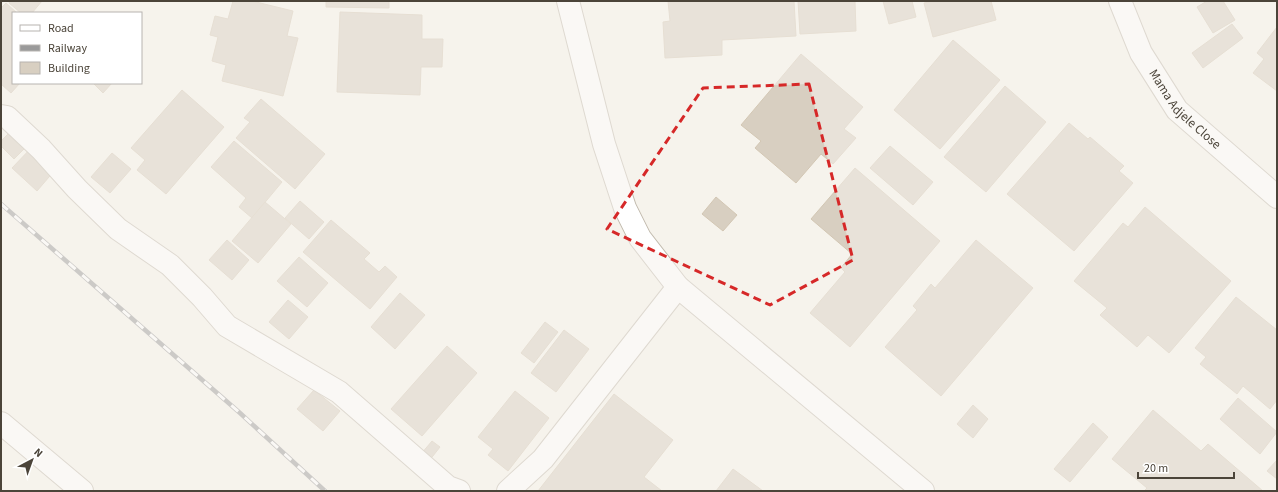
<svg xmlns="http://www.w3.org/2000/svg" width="1278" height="492" font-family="'Source Sans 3',sans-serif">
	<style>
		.building { fill: #d8cfc1; stroke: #d3c7b4 }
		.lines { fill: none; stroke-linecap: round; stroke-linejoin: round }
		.minor-casing { stroke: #c2bbae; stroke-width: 24 }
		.minor { stroke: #fff; stroke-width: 22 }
		.rail-casing { stroke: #9a9a9a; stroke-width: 4.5 }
		.rail { stroke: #fff; stroke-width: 3; stroke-dasharray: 9; stroke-linecap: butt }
		.marked { fill: none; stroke: #d62828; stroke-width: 3; stroke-dasharray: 8 5; stroke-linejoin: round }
		.labels { text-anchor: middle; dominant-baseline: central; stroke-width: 4; stroke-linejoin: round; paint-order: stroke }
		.street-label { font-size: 13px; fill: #4b4439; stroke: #fff }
	</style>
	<rect width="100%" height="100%" fill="#f6f3ec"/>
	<g class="building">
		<polygon points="10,1 42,1 32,13 21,13 9,3"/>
		<polygon points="233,1 252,1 293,11 287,36 298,38 283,96 222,81 226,65 212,61 218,37 210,35 215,16 228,19"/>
		<polygon points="326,1 389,1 389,8 326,7"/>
		<polygon points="668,1 794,1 796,36 722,40 722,55 665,58 663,22 670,21"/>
		<polygon points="798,1 855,1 856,31 800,34"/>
		<polygon points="883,1 912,1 916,17 889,24"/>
		<polygon points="933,1 991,1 996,20 933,37 924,3"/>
		<polygon points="1207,1 1223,1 1235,20 1213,33 1197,7"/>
		<polygon points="6,3 17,13 13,13 13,83 20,83 11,93 1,84 1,8"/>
		<polygon points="340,12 422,15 422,39 443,39 442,67 421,67 420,95 337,92"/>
		<polygon points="1232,24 1243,38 1203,68 1192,53"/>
		<polygon points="1277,27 1277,91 1253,73 1264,59 1257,53"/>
		<polygon points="953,40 1000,80 940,149 894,110"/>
		<polygon points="801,54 863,107 844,129 856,138 833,164 821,154 796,183 755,148 761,141 741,125"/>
		<polygon points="93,83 112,83 103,93"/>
		<polygon points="1005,86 1046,122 986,192 944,157"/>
		<polygon points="182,90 224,127 166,194 137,170 145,160 131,148"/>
		<polygon points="261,99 325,154 295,189 236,138 250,122 244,118"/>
		<polygon points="1069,123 1088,139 1090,137 1124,166 1119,171 1133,183 1074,251 1007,194"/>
		<polygon points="9,133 25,148 14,159 1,146 1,141"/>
		<polygon points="234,141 282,182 252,218 239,207 246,198 211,167"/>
		<polygon points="34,145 55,170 37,191 12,168"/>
		<polygon points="890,146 933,182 913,205 870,168"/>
		<polygon points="112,153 131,169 110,193 91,177"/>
		<polygon points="855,168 940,241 850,347 810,313 845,272 841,268 852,254 811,219"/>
		<polygon points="716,197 737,215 723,231 702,214"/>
		<polygon points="300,201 324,222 309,239 285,218"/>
		<polygon points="265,202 291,224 258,263 232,241"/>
		<polygon points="1145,207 1231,281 1169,353 1148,335 1137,347 1100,315 1107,308 1074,281 1123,223 1128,227"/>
		<polygon points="331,220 370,253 364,259 379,272 385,266 397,277 370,309 303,252"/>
		<polygon points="227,240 249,260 232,280 209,260"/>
		<polygon points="976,240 1033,288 941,396 885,347 917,310 913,306 931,284 935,288"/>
		<polygon points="299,257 328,283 307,307 277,281"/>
		<polygon points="400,293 425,315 395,349 371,327"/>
		<polygon points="1236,297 1277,330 1277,400 1270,409 1243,386 1237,394 1200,364 1206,357 1195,348"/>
		<polygon points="288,300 308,317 289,339 269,322"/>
		<polygon points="545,322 558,332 534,363 521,353"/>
		<polygon points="564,330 589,349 556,392 531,373"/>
		<polygon points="447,346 477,373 422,436 391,409"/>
		<polygon points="314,390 340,411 323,431 297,409"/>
		<polygon points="515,391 549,418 508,471 488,455 493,449 478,437"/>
		<polygon points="614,394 673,440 644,477 662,491 538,491"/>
		<polygon points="1238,398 1277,432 1260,454 1220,419"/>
		<polygon points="973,405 988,419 973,438 957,424"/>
		<polygon points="1153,410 1201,451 1208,444 1263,491 1144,491 1147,488 1112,459"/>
		<polygon points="1093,423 1108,437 1070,482 1054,469"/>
		<polygon points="432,441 440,447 429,461 421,454"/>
		<polygon points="1277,460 1277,479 1267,471"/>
		<polygon points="733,469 763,491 716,491"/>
	</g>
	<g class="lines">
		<defs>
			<g id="minor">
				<polyline points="568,1 604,144 625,208 640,238 678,287 923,491"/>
				<path id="s1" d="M1120,1L1141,53L1177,110L1277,197"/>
				<polyline points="1,116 7,117 41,149 77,189 118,229 170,265 202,297 227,326 339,392 448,487 459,491"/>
				<polyline points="1,423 82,491"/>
				<polyline points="508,491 543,459 678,287"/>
			</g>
		</defs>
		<use href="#minor" class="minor-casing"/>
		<use href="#minor" class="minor"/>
		<defs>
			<polyline id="rail" points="1,204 240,413 325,491"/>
		</defs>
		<use href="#rail" class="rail-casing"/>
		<use href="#rail" class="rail"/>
	</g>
	<path d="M0 0H1278V492H0ZM809,84L853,260L770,305L607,229L703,88Z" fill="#f6f3ec" fill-opacity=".55" fill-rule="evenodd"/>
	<path class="marked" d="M809,84L853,260L770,305L607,229L703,88Z"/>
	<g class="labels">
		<g class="street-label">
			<text stroke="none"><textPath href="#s1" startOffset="128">Mama Adjele Close</textPath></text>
		</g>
	</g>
	<rect width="1278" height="492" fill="none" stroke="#4b4439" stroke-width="4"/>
	<rect x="12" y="12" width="130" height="72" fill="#ffffff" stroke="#b7b4b0"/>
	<rect x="20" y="25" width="20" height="6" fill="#ffffff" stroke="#b7b4b0"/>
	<text x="48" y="32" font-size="12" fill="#4b4439">Road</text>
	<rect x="20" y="45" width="20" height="6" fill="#9a9a9a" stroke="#b7b4b0"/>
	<text x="48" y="52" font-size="12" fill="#4b4439">Railway</text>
	<rect x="20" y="62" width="20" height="12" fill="#d8cfc1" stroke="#b7b4b0"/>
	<text x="48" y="72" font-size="12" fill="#4b4439">Building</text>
	<g transform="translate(32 460) rotate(41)" stroke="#ffffff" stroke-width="3" paint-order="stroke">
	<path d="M0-3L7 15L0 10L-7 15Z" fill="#4b4439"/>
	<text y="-6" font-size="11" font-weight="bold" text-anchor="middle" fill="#4b4439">N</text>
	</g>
	<path d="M1138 472v6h96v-6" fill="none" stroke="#4b4439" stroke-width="2"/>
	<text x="1144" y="472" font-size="12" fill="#4b4439" stroke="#ffffff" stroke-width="3" paint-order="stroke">20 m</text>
</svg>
